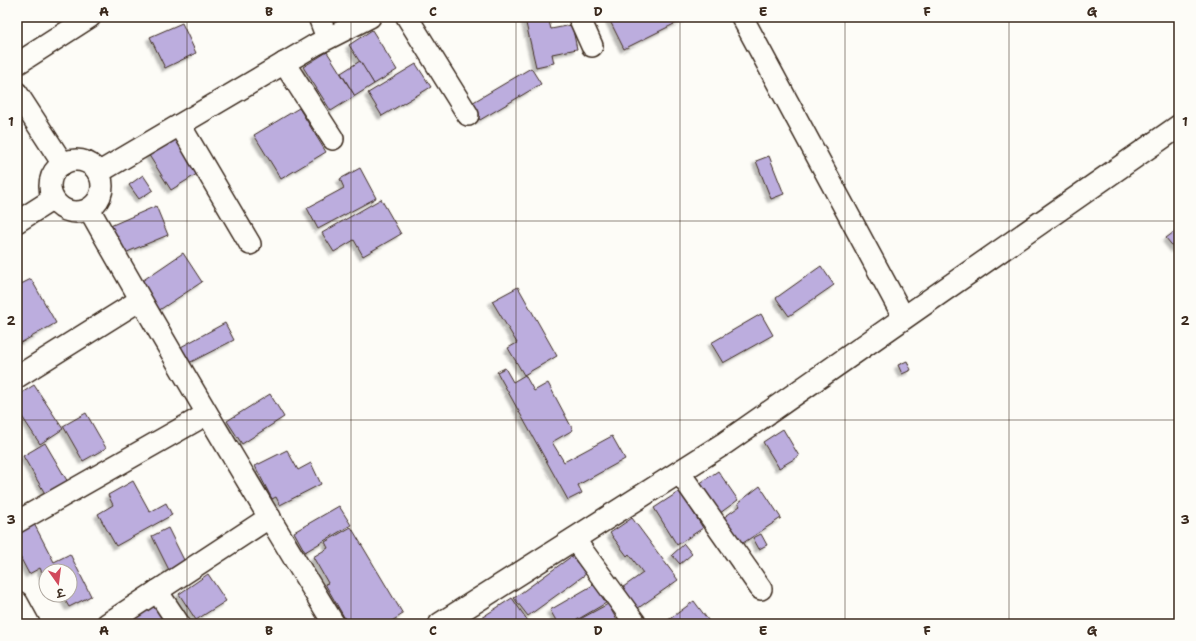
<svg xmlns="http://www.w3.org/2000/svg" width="1196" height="641" font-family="'Shantell Sans','Playpen Sans Deva',sans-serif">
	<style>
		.building { fill: #bcadde; stroke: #3b2a1e; filter: url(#shadow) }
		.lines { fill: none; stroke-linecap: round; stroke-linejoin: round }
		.street-casing { stroke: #3b2a1e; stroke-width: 24 }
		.secondary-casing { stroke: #3b2a1e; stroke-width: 25 }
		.street { stroke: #fdfcf7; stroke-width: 21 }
		.secondary { stroke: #fdfcf7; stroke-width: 22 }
		.grid { fill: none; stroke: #3b2a1e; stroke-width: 1; stroke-opacity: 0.55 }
		.neatline { fill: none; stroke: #3b2a1e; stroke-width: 1.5 }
		.grid-label { font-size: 13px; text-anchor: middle; font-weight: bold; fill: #3b2a1e }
	</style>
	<defs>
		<filter id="shadow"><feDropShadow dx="-3.5" dy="3.5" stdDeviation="1" flood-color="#0004"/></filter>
	</defs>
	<rect width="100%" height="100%" fill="#fdfcf7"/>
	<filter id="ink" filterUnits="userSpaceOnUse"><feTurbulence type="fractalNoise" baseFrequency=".025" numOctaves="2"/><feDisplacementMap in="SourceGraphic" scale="8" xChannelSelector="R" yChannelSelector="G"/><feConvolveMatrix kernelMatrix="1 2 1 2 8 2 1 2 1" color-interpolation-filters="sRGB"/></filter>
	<g filter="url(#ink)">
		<g class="building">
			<polygon points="533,17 548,17 551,29 572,25 577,49 552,54 554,63 536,67 525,19"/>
			<polygon points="608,17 688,17 624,49"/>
			<polygon points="182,23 196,53 165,68 150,37"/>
			<polygon points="372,30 397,70 374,84 349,45"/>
			<polygon points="327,52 355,96 331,111 303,67"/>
			<polygon points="360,61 374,84 355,96 341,73"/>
			<polygon points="416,64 431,87 382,116 368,93"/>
			<polygon points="531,68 541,84 480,120 470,104"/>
			<polygon points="299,108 326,152 281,179 254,135"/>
			<polygon points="172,132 197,174 171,190 145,149"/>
			<polygon points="769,156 784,194 771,199 756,161"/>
			<polygon points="360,168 376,198 318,229 307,208 344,188 340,179"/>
			<polygon points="143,175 153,190 139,199 129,185"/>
			<polygon points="381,199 401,234 363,256 354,240 334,252 322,233"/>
			<polygon points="156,206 168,235 120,255 108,227"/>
			<polygon points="1178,229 1179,231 1179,246 1175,249 1166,238"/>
			<polygon points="183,253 202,282 158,311 139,283"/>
			<polygon points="821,266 834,285 789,316 776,298"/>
			<polygon points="31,279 56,323 17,345 17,286"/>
			<polygon points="518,287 557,356 524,375 508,348 517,343 492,301"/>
			<polygon points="761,314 773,335 723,363 711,343"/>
			<polygon points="225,323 234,340 187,364 179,348"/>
			<polygon points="907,361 911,370 902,374 898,365"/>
			<polygon points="505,368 513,382 525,375 534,391 548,383 573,430 552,442 564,462 612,436 625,459 578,485 582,493 568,500 497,372"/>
			<polygon points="34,385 63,429 40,444 17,409 17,396"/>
			<polygon points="270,394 284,417 242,444 227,421"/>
			<polygon points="86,413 106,448 83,461 63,426"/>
			<polygon points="783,429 799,456 779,468 763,442"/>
			<polygon points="45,443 72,489 50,502 23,456"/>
			<polygon points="287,450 298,470 311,463 321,484 280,505 276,497 272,499 255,466"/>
			<polygon points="718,471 738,500 716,516 696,486"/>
			<polygon points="133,481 150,512 166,503 172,515 116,546 98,514 113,505 108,495"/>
			<polygon points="760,486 781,518 740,545 723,518 740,506 738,503"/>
			<polygon points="680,491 703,528 677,545 654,508"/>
			<polygon points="339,506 351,525 305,552 294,532"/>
			<polygon points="31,518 54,562 70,554 91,596 69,607 62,595 70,595 70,571 46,571 46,581 40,568 29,574 17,551 17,526"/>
			<polygon points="632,518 678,580 634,611 619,590 643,573 629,554 627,556 610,533"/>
			<polygon points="351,527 403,614 387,624 348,624 325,584 328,583 313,557 328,548 325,542"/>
			<polygon points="168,528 188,568 172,576 152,536"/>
			<polygon points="761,534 767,545 759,549 753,538"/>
			<polygon points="684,544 692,554 680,564 672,555"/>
			<polygon points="572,556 586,574 528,616 514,598"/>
			<polygon points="208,574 226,601 196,620 179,594"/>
			<polygon points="595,584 606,603 570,624 558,624 550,610"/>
			<polygon points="512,598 530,624 481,624 478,620"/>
			<polygon points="694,601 711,624 663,624"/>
			<polygon points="159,602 172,624 128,624 126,621"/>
			<polygon points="608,604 618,622 614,624 571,624"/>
		</g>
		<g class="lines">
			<defs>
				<g id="street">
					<polyline points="319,17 327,38"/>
					<polyline points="407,17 468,115"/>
					<polyline points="579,17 592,46"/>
					<polyline points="742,17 904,318"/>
					<polyline points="284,63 333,139"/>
					<polyline points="17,64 90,17"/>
					<polyline points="17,93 63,164"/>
					<polyline points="180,125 250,244"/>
					<circle cx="76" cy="186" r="26"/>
					<polyline points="98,173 315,45 370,17"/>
					<path d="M89,209C168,349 250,487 334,624"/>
					<polyline points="17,222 53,199"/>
					<polyline points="17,377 140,300"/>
					<polyline points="679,472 761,589"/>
					<polyline points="17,522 207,414"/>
					<polyline points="574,539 636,624"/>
					<polyline points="157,591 179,624"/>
					<polyline points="17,602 29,624"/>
					<polyline points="107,624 270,517"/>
				</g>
				<polyline id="secondary" points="440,624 725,443 1179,126"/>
			</defs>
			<use href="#street" class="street-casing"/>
			<use href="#secondary" class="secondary-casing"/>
			<use href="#street" class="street"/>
			<use href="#secondary" class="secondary"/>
		</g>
	</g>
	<path class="grid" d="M187,17V624M351,17V624M516,17V624M680,17V624M845,17V624M1009,17V624M17,221H1179M17,420H1179"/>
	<rect width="1196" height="641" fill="none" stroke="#fdfcf7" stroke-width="44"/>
	<g transform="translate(58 583) rotate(166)"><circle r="19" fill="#fdfcf7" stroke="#afa8a0"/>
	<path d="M0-3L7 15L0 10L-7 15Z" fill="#d1495b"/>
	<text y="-6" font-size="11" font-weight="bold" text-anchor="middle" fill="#3b2a1e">उ</text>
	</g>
	<rect x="22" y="22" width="1152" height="597" class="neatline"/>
	<g class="grid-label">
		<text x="104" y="16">A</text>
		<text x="269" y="16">B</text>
		<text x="433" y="16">C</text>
		<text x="598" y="16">D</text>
		<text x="763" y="16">E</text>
		<text x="927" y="16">F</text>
		<text x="1092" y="16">G</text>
		<text x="11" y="126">1</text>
		<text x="1185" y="126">1</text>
		<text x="11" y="325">2</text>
		<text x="1185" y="325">2</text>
		<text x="11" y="524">3</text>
		<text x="1185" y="524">3</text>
		<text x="104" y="635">A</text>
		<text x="269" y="635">B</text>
		<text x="433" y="635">C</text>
		<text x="598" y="635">D</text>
		<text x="763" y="635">E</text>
		<text x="927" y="635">F</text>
		<text x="1092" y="635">G</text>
	</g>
</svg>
